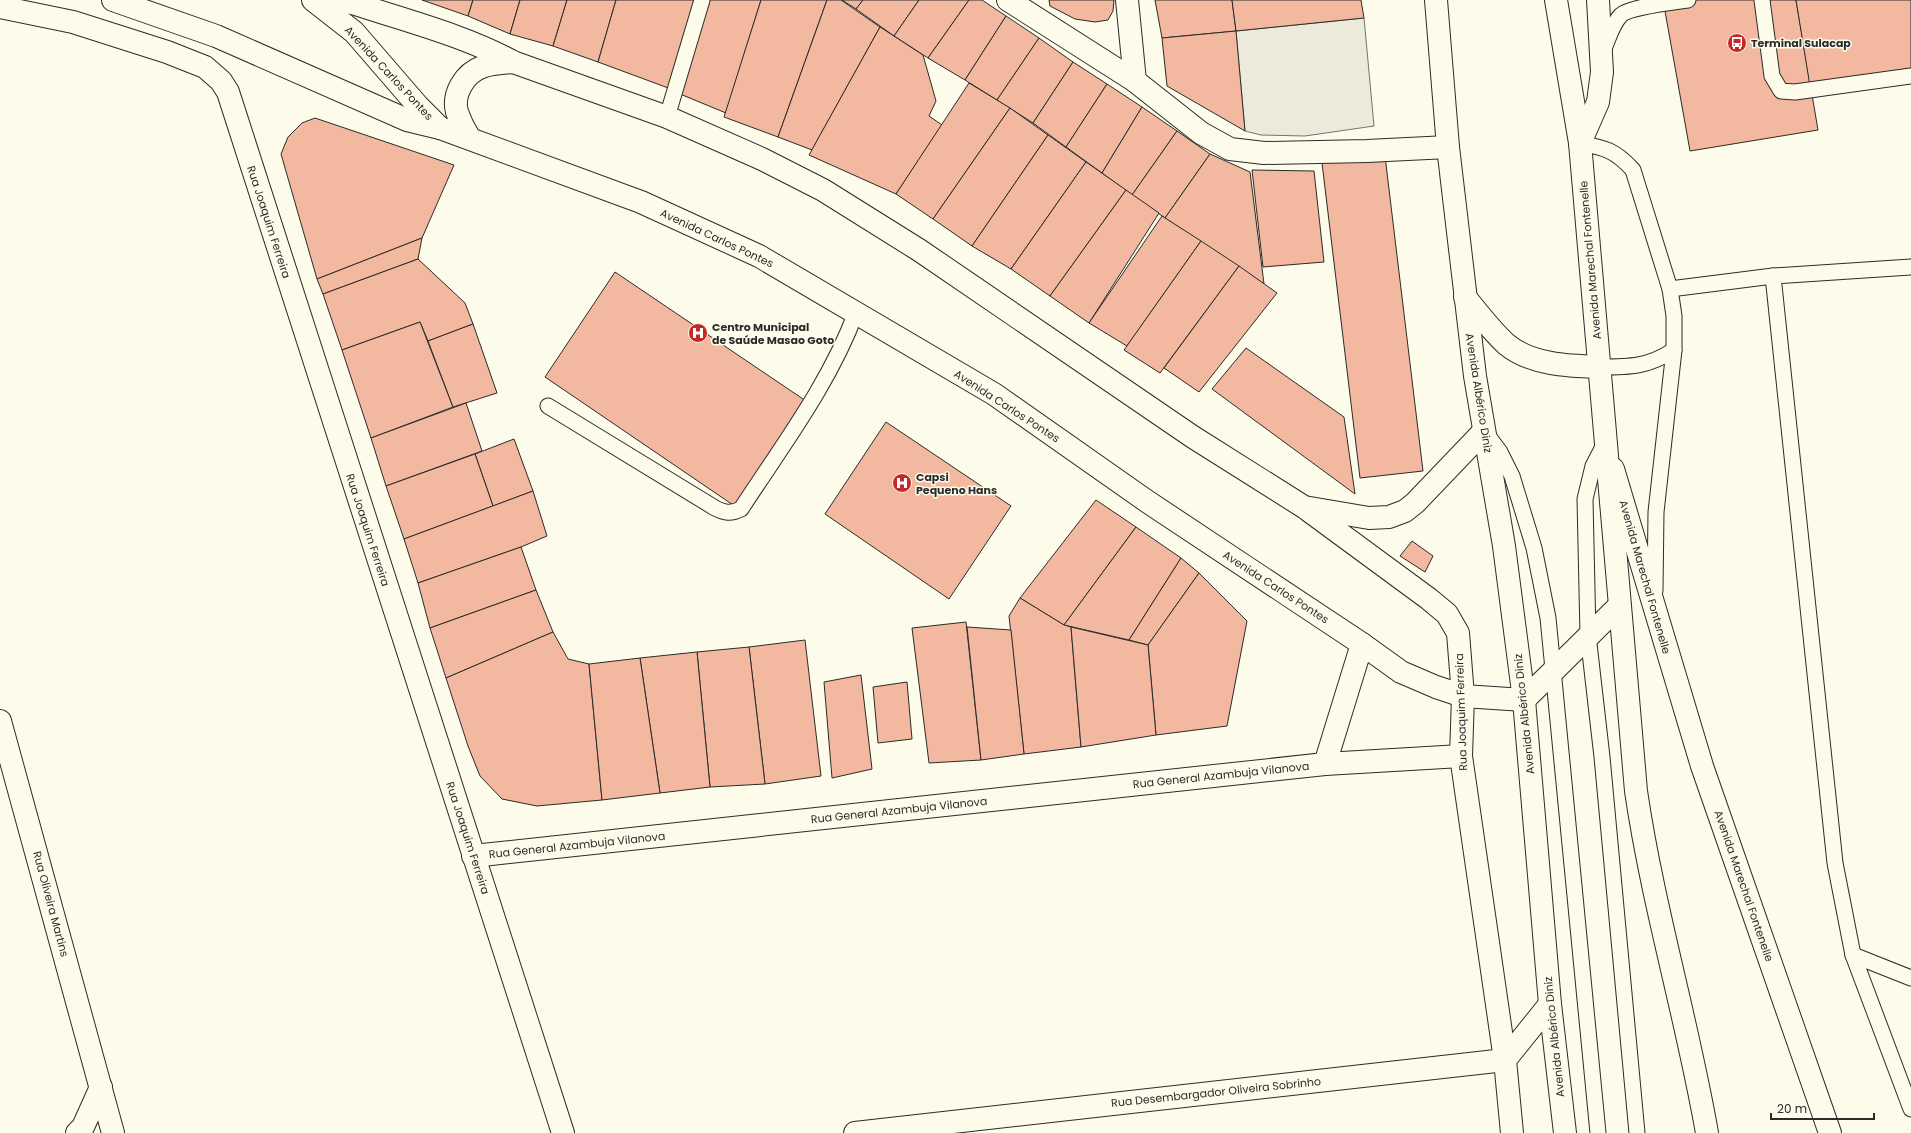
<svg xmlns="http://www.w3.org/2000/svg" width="1911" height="1133" font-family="Poppins,sans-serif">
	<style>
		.parking { fill: #eceadb; stroke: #74746e }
		.building { fill: #f2b8a0; stroke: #2b2b2b }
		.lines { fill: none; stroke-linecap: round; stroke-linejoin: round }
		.lane-casing { stroke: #2b2b2b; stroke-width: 17 }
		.street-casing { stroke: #2b2b2b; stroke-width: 24 }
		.secondary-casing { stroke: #2b2b2b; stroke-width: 24 }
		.primary-casing { stroke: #2b2b2b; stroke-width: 24 }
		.highway-casing { stroke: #2b2b2b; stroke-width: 24 }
		.lane { stroke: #fdfbea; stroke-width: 15 }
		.street { stroke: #fdfbea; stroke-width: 22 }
		.secondary { stroke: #fdfbea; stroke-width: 22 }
		.primary { stroke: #fdfbea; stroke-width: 22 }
		.highway { stroke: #fdfbea; stroke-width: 22 }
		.labels { text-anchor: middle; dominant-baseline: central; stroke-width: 3; stroke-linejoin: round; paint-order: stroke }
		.poi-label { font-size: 11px; font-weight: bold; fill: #2b2b2b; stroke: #fdfbea; text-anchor: start }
		.street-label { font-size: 11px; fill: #2b2b2b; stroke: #fdfbea }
	</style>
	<rect width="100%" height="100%" fill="#fdfbea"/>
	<polygon class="parking" points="1364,18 1374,126 1305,136 1261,135 1245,131 1236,31"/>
	<g class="building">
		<polygon points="422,0 473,0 468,16"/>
		<polygon points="473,0 520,0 510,34 468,16"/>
		<polygon points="520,0 567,0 553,46 510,34"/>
		<polygon points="567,0 616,0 598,62 553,46"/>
		<polygon points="616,0 699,0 671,89 598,62"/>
		<polygon points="706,0 761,0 726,113 680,94"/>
		<polygon points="761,0 827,0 778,137 724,117"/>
		<polygon points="827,0 841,0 880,27 812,150 778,137"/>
		<polygon points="842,0 863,0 856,9"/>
		<polygon points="863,0 919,0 894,36 856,9"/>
		<polygon points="919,0 969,0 928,58 894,36"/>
		<polygon points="969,0 982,0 1006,16 965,80 928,58"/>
		<polygon points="1049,0 1114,0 1113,11 1108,20 1095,22 1075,19 1050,6"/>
		<polygon points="1155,0 1232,0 1236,31 1162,38"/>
		<polygon points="1232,0 1361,0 1364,18 1236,31"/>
		<polygon points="1663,0 1796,0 1818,130 1690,151"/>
		<polygon points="1796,0 1911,0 1911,69 1810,86"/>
		<polygon points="1006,16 1039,38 997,100 965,80"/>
		<polygon points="880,27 923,55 936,101 929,116 942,125 896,194 809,155"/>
		<polygon points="1236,31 1245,131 1167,86 1162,38"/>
		<polygon points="1039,38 1073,62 1033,123 997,100"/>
		<polygon points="1073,62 1107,84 1066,147 1033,123"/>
		<polygon points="969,83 1010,108 933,219 896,194"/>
		<polygon points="1107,84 1142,107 1102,173 1066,147"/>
		<polygon points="1142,107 1177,131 1132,195 1102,173"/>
		<polygon points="1010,108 1048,135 972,246 933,219"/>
		<polygon points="315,118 454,165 422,238 317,279 281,154 288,137 302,123"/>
		<polygon points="1177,131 1210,154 1165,218 1132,195"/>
		<polygon points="1048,135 1086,162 1011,269 972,246"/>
		<polygon points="1210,154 1250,172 1264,284 1165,218"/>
		<polygon points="1385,156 1423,471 1360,478 1322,163"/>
		<polygon points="1086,162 1126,190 1050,296 1011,269"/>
		<polygon points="1252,170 1314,171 1324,262 1263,267"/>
		<polygon points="1126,190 1159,213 1089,323 1050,296"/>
		<polygon points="1162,216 1201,241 1127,346 1089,323"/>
		<polygon points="422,238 418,259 323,294 317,279"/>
		<polygon points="1201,241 1239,266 1160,373 1124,350"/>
		<polygon points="418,259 465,303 473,324 428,341 420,322 342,350 323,294"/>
		<polygon points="1239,266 1277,293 1199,392 1164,368"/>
		<polygon points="615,272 806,401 736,507 545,377"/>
		<polygon points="420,322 453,407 371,438 342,350"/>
		<polygon points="473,324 497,393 453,407 428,341"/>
		<polygon points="1246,348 1344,417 1355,494 1212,389"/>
		<polygon points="466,403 482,451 386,486 371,438"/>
		<polygon points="886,422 1011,506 949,599 825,514"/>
		<polygon points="514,439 533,491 493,506 475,454"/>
		<polygon points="475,454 493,506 404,539 386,486"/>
		<polygon points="533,491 547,536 521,547 418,583 404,539"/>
		<polygon points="1096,500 1136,527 1064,625 1020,598"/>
		<polygon points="1136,527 1181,558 1129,640 1064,625"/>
		<polygon points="1412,541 1433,556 1425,572 1400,556"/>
		<polygon points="521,547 536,590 430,628 418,583"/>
		<polygon points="1181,558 1199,573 1148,645 1129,640"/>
		<polygon points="1199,573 1247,621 1227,726 1156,735 1148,645"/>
		<polygon points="536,590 553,632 446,678 430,628"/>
		<polygon points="1020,598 1064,625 1071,627 1081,747 1024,754 1009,616"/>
		<polygon points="966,622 981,760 929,763 912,628"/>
		<polygon points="967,627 1011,630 1024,754 981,760"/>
		<polygon points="1071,627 1148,645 1156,735 1081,747"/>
		<polygon points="553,632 568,659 589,664 602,800 537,806 502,799 480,776 468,746 446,678"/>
		<polygon points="805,640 821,776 765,784 749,647"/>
		<polygon points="749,647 765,784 710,787 697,652"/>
		<polygon points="697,652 710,787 660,793 640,658"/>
		<polygon points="640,658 660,793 602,800 589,664"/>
		<polygon points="861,675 872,769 832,778 824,682"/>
		<polygon points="907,682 912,739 878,743 873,687"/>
	</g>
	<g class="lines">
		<defs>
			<g id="lane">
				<polyline points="1762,0 1772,76 1781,91 1795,92 1911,76"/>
				<path d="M1603,51C1608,40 1612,24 1621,15C1630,7 1674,2 1688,0"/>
				<polyline points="667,117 702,0"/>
				<path d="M1580,143C1605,148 1615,150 1633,170L1670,289L1674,316V350L1656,512L1655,591"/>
				<polyline points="1773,276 1835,863 1853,955"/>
				<polyline points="1670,289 1773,276 1911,267"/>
				<path d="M1600,367C1630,367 1648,367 1674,350"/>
				<path d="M548,406L715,508C725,513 731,514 741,509C782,446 830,383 856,312"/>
				<polyline points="1486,433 1500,452 1512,476 1534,548 1548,618 1598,1133"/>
				<polyline points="1605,443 1593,466 1585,499 1588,635 1602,757 1637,1133"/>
				<polyline points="1911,978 1853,955 1911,1109"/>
			</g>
			<g id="street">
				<polyline points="313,0 354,32 418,106 440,128 641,202 759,256 994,394 1148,502 1362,644 1401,672 1436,687 1463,696 1524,700"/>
				<path d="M338,0L356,4C407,21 466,36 513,62L667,117L762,159L823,190L919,250L1193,437L1304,507L1369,518L1389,517L1405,511L1415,503L1484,431"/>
				<polyline points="1008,0 1135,81 1201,133 1230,149 1264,153 1367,151 1448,147"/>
				<polyline points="1127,0 1135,81"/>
				<polyline points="0,7 73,22 167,52 205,67 221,81 228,92 563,1133"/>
				<path d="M469,137C464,129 460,121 457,112C452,94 465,73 482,67C491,63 503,63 513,62"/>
				<polyline points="1308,510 1429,599 1447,614 1458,633 1463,696 1461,756 1505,1060 1512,1133"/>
				<polyline points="0,721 113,1133"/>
				<polyline points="1325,764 1362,644"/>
				<polyline points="473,856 1325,764 1461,756"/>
				<polyline points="77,1133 83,1127 101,1087"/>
				<polyline points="855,1133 1505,1060 1550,1004"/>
			</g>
			<polyline id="secondary" points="1613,469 1702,766 1830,1133"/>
			<g id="primary">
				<polyline points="1436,0 1448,147 1475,376 1504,546 1524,700 1550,1004 1565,1133"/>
				<path d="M1556,0L1580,143L1636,791C1653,907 1687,1018 1707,1133"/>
				<polyline points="1580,143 1598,102 1602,72 1598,0"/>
				<path d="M1465,297C1478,313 1491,330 1506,344C1531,365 1569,366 1600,367"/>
				<polyline points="1524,700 1619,606"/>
			</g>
			<polyline id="highway" points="113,0 216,36 407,120 440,128"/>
		</defs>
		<use href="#lane" class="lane-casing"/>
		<use href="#street" class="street-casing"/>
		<use href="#secondary" class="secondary-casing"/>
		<use href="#primary" class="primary-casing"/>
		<use href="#highway" class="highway-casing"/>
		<use href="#lane" class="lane"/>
		<use href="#street" class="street"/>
		<use href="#secondary" class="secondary"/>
		<use href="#primary" class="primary"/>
		<use href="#highway" class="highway"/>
	</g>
	<defs>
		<symbol id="bus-disc" viewBox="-11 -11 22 22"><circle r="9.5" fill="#c62828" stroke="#fdfbea"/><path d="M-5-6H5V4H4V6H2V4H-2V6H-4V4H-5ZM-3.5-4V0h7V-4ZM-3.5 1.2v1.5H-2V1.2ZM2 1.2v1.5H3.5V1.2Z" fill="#fff"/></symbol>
		<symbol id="hospital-disc" viewBox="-11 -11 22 22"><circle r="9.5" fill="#c62828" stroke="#fdfbea"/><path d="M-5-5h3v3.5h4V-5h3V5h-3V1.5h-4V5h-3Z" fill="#fff"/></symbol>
	</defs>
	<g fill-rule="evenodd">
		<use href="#bus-disc" x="1726" y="32" width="22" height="22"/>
		<use href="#hospital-disc" x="687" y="322" width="22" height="22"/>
		<use href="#hospital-disc" x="891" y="472" width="22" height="22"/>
	</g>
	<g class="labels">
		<g class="poi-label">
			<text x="1751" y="43">Terminal Sulacap</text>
			<text x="712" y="327">Centro Municipal<tspan x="712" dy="13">de Saúde Masao Goto</tspan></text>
			<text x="916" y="477">Capsi<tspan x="916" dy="13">Pequeno Hans</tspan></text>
		</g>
		<g class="street-label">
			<text transform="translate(389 73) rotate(47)">Avenida Carlos Pontes</text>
			<text transform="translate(269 222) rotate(72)">Rua Joaquim Ferreira</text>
			<text transform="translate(717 238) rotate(25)">Avenida Carlos Pontes</text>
			<text transform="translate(1590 260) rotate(-95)">Avenida Marechal Fontenelle</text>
			<text transform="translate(1479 393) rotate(81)">Avenida Albérico Diniz</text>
			<text transform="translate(1007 406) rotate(33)">Avenida Carlos Pontes</text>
			<text transform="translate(368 530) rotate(72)">Rua Joaquim Ferreira</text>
			<text transform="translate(1645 577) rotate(74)">Avenida Marechal Fontenelle</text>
			<text transform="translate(1276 587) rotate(33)">Avenida Carlos Pontes</text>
			<text transform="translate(1461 712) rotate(-92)">Rua Joaquim Ferreira</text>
			<text transform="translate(1524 714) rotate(-96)">Avenida Albérico Diniz</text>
			<text transform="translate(1221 775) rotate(-6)">Rua General Azambuja Vilanova</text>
			<text transform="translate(899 810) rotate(-6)">Rua General Azambuja Vilanova</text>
			<text transform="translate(468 838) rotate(72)">Rua Joaquim Ferreira</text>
			<text transform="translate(577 845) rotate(-6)">Rua General Azambuja Vilanova</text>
			<text transform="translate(1744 886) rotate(71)">Avenida Marechal Fontenelle</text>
			<text transform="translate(51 904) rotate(75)">Rua Oliveira Martins</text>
			<text transform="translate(1554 1037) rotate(-96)">Avenida Albérico Diniz</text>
			<text transform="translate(1216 1092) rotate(-6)">Rua Desembargador Oliveira Sobrinho</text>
		</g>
	</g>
	<path d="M1771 1113v6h103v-6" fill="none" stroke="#2b2b2b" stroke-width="2"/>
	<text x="1777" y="1113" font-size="12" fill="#2b2b2b" stroke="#fdfbea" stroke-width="3" paint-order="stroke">20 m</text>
</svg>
